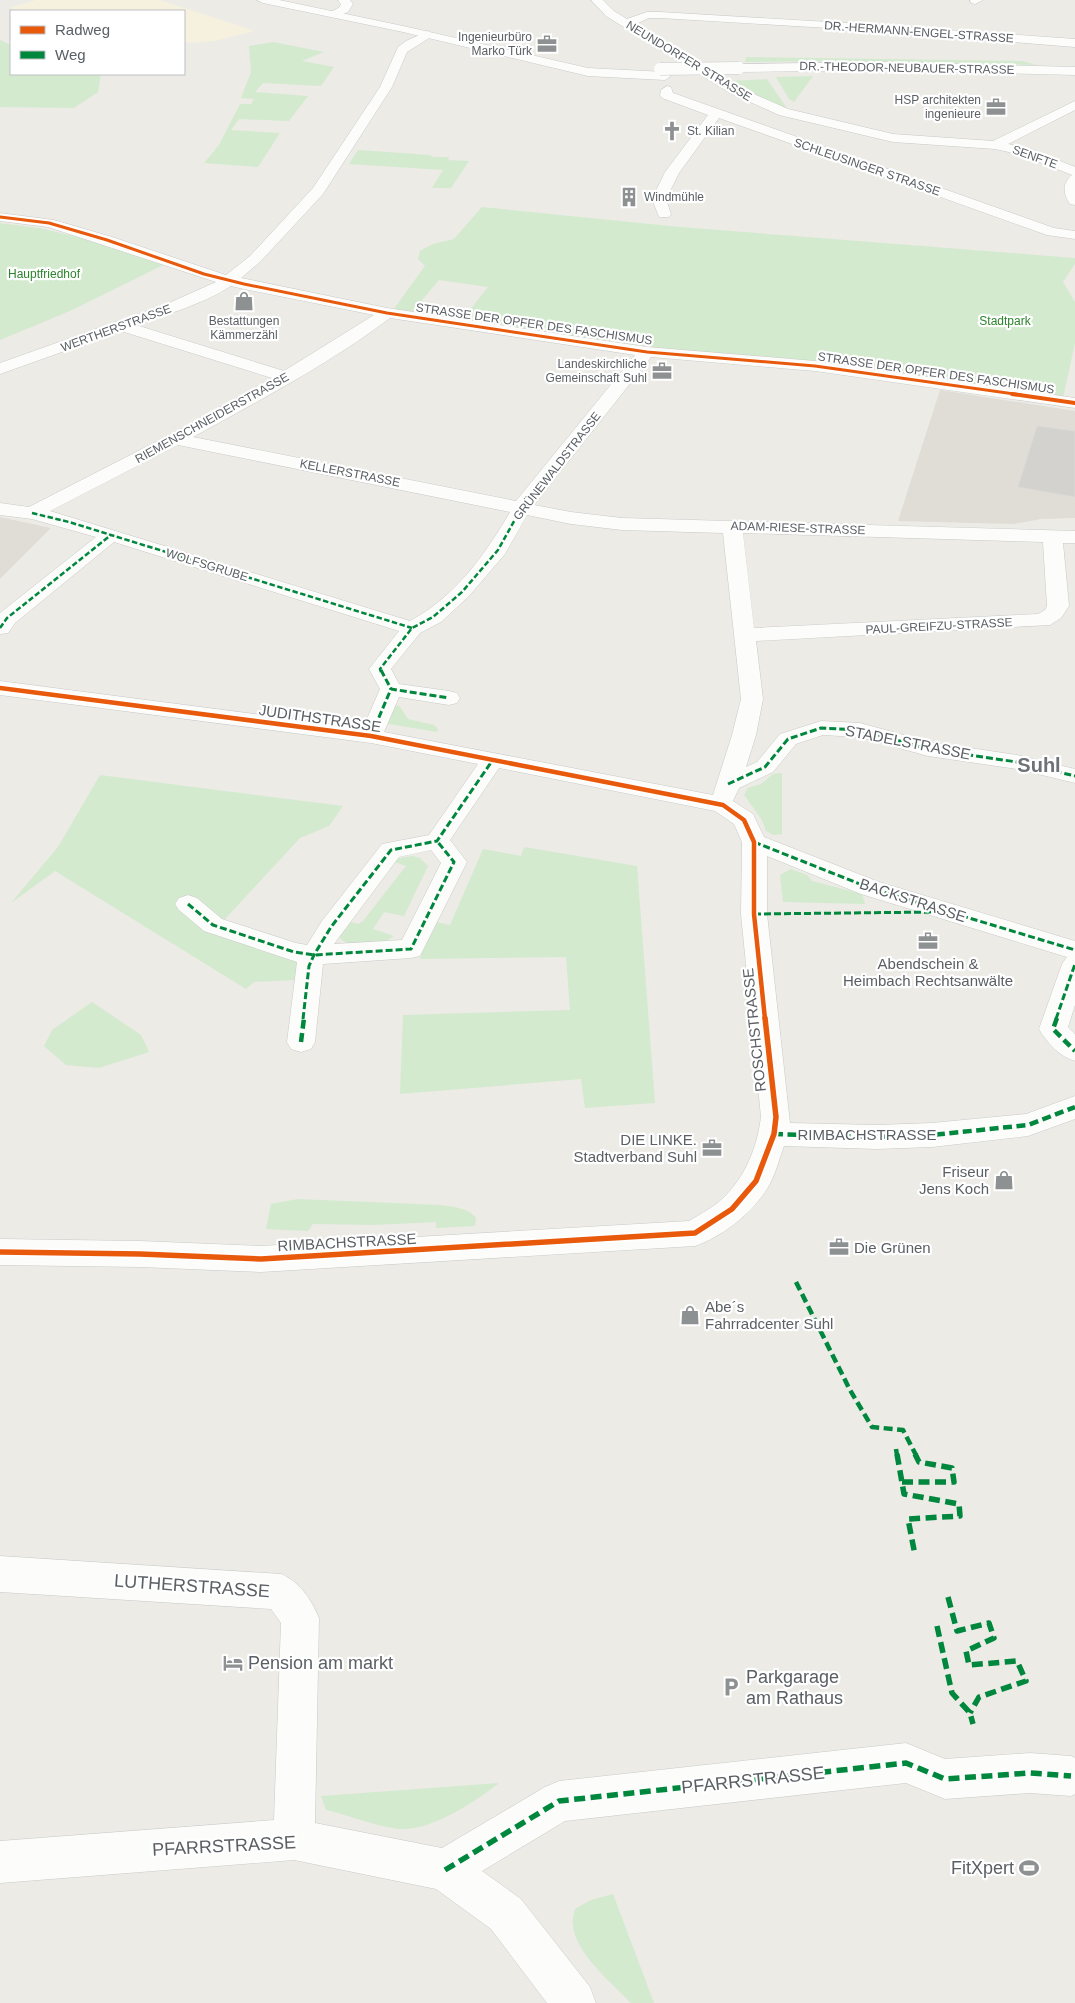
<svg xmlns="http://www.w3.org/2000/svg" width="1075" height="2003" font-family="Arial,sans-serif">
	<style>
		.commercial { fill: #f6f0de }
		.education { fill: #dfddd6 }
		.green { fill: #d3eacf }
		.building { fill: #d3d2cf; stroke: #dcdad6 }
		.lines { fill: none; stroke-linecap: round; stroke-linejoin: round }
		.minor-casing { stroke: #c9c9c9; stroke-width: 1 }
		.secondary-casing { stroke: #c9caca; stroke-width: 1 }
		.minor { fill: #fcfcfb; fill-rule: evenodd }
		.secondary { fill: #fcfcfb; fill-rule: evenodd }
		.secondary-bridge-casing { stroke: #c9caca; stroke-width: 13; stroke-linecap: butt }
		.secondary-bridge { stroke: #fcfcfb; stroke-width: 12 }
		.quiet-far3 { stroke: #00873e; stroke-width: 2.5; stroke-dasharray: 5.5 2.5; stroke-linecap: butt }
		.quiet-far2 { stroke: #00873e; stroke-width: 3; stroke-dasharray: 7 3; stroke-linecap: butt }
		.quiet-far1 { stroke: #00873e; stroke-width: 4.5; stroke-dasharray: 9 4.5; stroke-linecap: butt }
		.quiet { stroke: #00873e; stroke-width: 5.5; stroke-dasharray: 11 5.5; stroke-linecap: butt }
		.cycleway-far3-casing { stroke: #fff; stroke-width: 5 }
		.cycleway-far2-casing { stroke: #fff; stroke-width: 6 }
		.cycleway-far1-casing { stroke: #fff; stroke-width: 8 }
		.cycleway-casing { stroke: #fff; stroke-width: 9 }
		.cycleway-far3 { stroke: #e8590c; stroke-width: 3 }
		.cycleway-far2 { stroke: #e8590c; stroke-width: 4 }
		.cycleway-far1 { stroke: #e8590c; stroke-width: 4.5 }
		.cycleway { stroke: #e8590c; stroke-width: 5.5 }
		.labels { text-anchor: middle; dominant-baseline: central; stroke-width: 4.5; stroke-linejoin: round; paint-order: stroke }
		.far-street-label { font-size: 12px; fill: #5b6065; stroke: #fff }
		.far-poi-label { font-size: 12px; fill: #5b6065; stroke: #fff; text-anchor: end }
		.far-park-label { font-size: 12px; fill: #2c842c; stroke: #fff }
		.street-label { font-size: 15px; fill: #5b6065; stroke: #fff }
		.poi-label { font-size: 15px; fill: #5b6065; stroke: #fff; text-anchor: end }
		.near-street-label { font-size: 18px; fill: #5b6065; stroke: #fff }
		.near-poi-label { font-size: 18px; fill: #5b6065; stroke: #fff; text-anchor: start }
		.district-label { font-size: 20px; font-weight: bold; fill: #6c7277; stroke: #fff }
	</style>
	<rect width="100%" height="100%" fill="#ecebe6"/>
	<polygon class="commercial" points="36,0 160,0 255,31 215,41 191,43 184,42 184,11 15,11 11,7"/>
	<g class="education">
		<polygon points="940,390 1075,411 1075,518 1041,519 1013,524 898,521"/>
		<polygon points="0,517 51,528 0,579"/>
	</g>
	<g class="green">
		<polygon points="0,40 11,45 11,74 101,74 98,92 74,108 0,107"/>
		<polygon points="273,42 324,52 302,61 334,67 321,86 263,83 255,92 308,96 289,121 239,119 231,130 280,133 258,167 204,163 219,145 240,104 251,104 254,99 241,98 251,72 249,46"/>
		<polygon points="746,57 1023,61 1036,65 856,61 745,62"/>
		<polygon points="813,76 794,102 789,99 776,77"/>
		<polygon points="767,79 788,110 739,88 729,81"/>
		<polygon points="358,150 430,155 433,157 449,157 448,160 469,161 451,188 432,188 443,170 349,164"/>
		<polygon points="482,207 680,227 1075,258 1075,264 1063,282 1075,302 1075,343 1063,398 647,349 462,320 488,287 439,280 412,312 393,310 425,266 418,259 420,251 433,244 454,239"/>
		<polygon points="0,223 39,228 90,240 163,265 70,311 0,340"/>
		<polygon points="397,705 400,707 408,719 434,725 438,729 437,732 383,723 392,706"/>
		<polygon points="782,773 782,834 773,835 766,831 762,820 744,795 748,788 761,784 773,774"/>
		<polygon points="100,775 343,806 329,826 300,838 213,932 299,962 295,980 254,982 246,989 55,871 11,903 58,847"/>
		<polygon points="524,847 637,866 655,1103 585,1108 581,1079 400,1094 403,1015 570,1010 566,957 420,959 431,921 450,925 483,849 521,856"/>
		<path d="M412,856L420,858L428,866L404,916L384,912L373,929L394,936C388,941 366,950 357,948C350,946 343,941 337,936L340,919L358,924L363,921L406,866L389,860Z"/>
		<polygon points="791,869 807,875 812,881 862,894 865,904 783,902 780,875"/>
		<polygon points="92,1002 141,1035 149,1052 99,1068 66,1065 44,1046 52,1030"/>
		<path d="M298,1199L440,1205C453,1207 467,1207 476,1218L475,1226L436,1228V1222L375,1225L313,1224L308,1231L266,1229L271,1204Z"/>
		<path d="M499,1783C475,1802 432,1830 402,1829C379,1828 349,1815 326,1810L321,1796Z"/>
		<path d="M613,1894L654,2003H631C612,1983 575,1953 573,1925C572,1920 574,1914 575,1909L591,1900Z"/>
	</g>
	<polygon class="building" points="1037,426 1075,431 1075,497 1018,487"/>
	<g class="lines">
		<defs>
			<g id="minor">
				<path d="M338,0H350L353,4L348,12L335,17L331,16L329,14C333,9 339,10 341,4Z"/>
				<path d="M591,0H603L614,11L627,19L647,12H660L862,24L1075,39V47L862,30L660,18H649L636,24L738,87L788,109L893,134L993,141L1075,101V110L1008,144L1031,149L1075,167V205L1070,204C1063,194 1062,183 1072,175L1022,155L995,149L893,142L779,115L730,93L606,16Z"/>
				<polygon points="970,0 983,0 975,4 971,3"/>
				<path d="M428,31L434,35L407,52L392,87L323,194L260,262L241,278L387,308L647,347L815,361L1075,398V408L815,371L651,357L534,505L571,512L622,518L1075,531V543H1063L1069,606L1061,618L1050,625L756,641L763,699L756,735L746,767L757,762L780,734L821,721L860,723L929,742L1017,755L1075,769V783L1017,769L928,756L859,737L823,735L796,744L773,772L739,788L733,801L753,814L764,837L879,882L1075,941V1005L1068,1027L1075,1034V1061C1060,1057 1047,1043 1039,1029L1062,964L1067,957L861,894L767,856V914L790,1123L877,1125L932,1123L1026,1114L1075,1096V1119L1028,1136L932,1147L877,1149L784,1146C779,1160 775,1176 767,1189C751,1214 723,1236 695,1246L261,1272L140,1267L0,1265V1239L140,1241L261,1246L689,1221C700,1214 713,1208 722,1199C745,1178 757,1148 761,1117L741,914L742,842L734,824L715,811L499,768L450,840L467,862L420,956L411,958L323,964L315,1042L311,1049L301,1052L291,1049L287,1042L297,962L204,931L179,910L175,904L179,898L188,895L197,898L222,919L296,943L307,945L322,921L382,844L429,835L478,764L371,743L0,695V681L363,728L380,689L369,669L399,631L114,542L15,623L8,633L0,634V613L96,537L32,519L0,515V503L29,507L181,429L272,378L121,331L0,374V363L169,303L216,282L48,227L0,221V213L54,220L112,237L226,275L250,256L313,188L380,87L398,47L406,41ZM231,286L244,289L374,315L284,371L136,325C168,314 203,304 231,286ZM390,318L635,355L516,501L193,437C260,400 329,364 390,318ZM178,445L510,512C485,555 455,597 410,621L50,511ZM527,515L571,524L622,530L723,533L741,699L732,735L713,795L384,732L399,697L449,705L457,703L460,698L457,693L449,691L399,684L391,669L420,633L441,622L469,596L505,554ZM743,533L1043,542L1047,606L1045,610L1038,614L754,628ZM431,850L441,863L402,940L334,944L399,857Z"/>
				<polygon points="667,86 671,87 673,93 721,110 1054,228 1075,231 1075,239 1047,235 719,118 679,173 666,199 671,214 669,217 659,217 652,199 665,172 708,115 662,98 660,95 661,90"/>
				<path d="M0,1556L281,1574C300,1582 311,1599 319,1618L315,1823L442,1848L545,1787L559,1781L906,1743L945,1759L1030,1753L1071,1756L1075,1758V1794L1071,1796L1030,1793L945,1799L906,1783L565,1821L482,1871L521,1899L590,1987L596,2003H547L491,1929L436,1889L294,1860L0,1883V1841L274,1820L281,1623L271,1609L0,1592Z"/>
			</g>
			<g id="secondary">
				<polygon points="257,0 279,0 403,26 588,68 665,72 671,76 665,80 588,76 403,32 263,3"/>
				<polygon points="882,62 1075,67 1075,75 882,70 739,72 733,68 739,64"/>
			</g>
		</defs>
		<use href="#minor" class="minor-casing"/>
		<use href="#secondary" class="secondary-casing"/>
		<use href="#minor" class="minor"/>
		<use href="#secondary" class="secondary"/>
		<defs>
			<polyline id="secondary-bridge" points="660,69 739,68"/>
		</defs>
		<use href="#secondary-bridge" class="secondary-bridge-casing"/>
		<use href="#secondary-bridge" class="secondary-bridge"/>
		<g class="quiet-far3">
			<polyline points="32,513 69,522 412,628"/>
			<polyline points="0,628 7,618 111,535"/>
			<polyline points="381,672 380,669 412,628 433,617 462,592 498,550 522,507"/>
		</g>
		<g class="quiet-far2">
			<polyline points="381,670 391,689"/>
			<polyline points="371,736 391,689 449,698"/>
			<polyline points="728,784 765,767 788,739 821,728 860,730 928,749 1017,762 1075,776"/>
			<polyline points="754,842 870,888 1075,950"/>
			<polyline points="188,904 213,925 294,952 314,955 411,949 454,862 437,841"/>
			<polyline points="754,914 937,912"/>
			<polyline points="303,1019 309,966 314,955 331,927 391,850 437,841 492,761"/>
			<polyline points="1056,1019 1075,964"/>
		</g>
		<g class="quiet-far1">
			<polyline points="1057,1018 1053,1029 1075,1051"/>
			<polyline points="301,1042 304,1018"/>
			<polyline points="774,1134 877,1137 932,1135 1028,1125 1075,1107"/>
			<polyline points="796,1282 850,1390 872,1427 903,1430 916,1455"/>
			<polyline points="896,1449 897,1455"/>
		</g>
		<g class="quiet">
			<polyline points="897,1454 904,1494 959,1504 960,1516 908,1519 915,1555"/>
			<polyline points="902,1482 954,1482 952,1468 919,1462 915,1454"/>
			<polyline points="948,1597 957,1631 989,1623 994,1638 966,1651 969,1665 1017,1661 1026,1681 979,1697 970,1713"/>
			<polyline points="937,1626 952,1693 970,1713 973,1724"/>
			<polyline points="445,1870 559,1801 906,1763 945,1779 1030,1773 1071,1776"/>
		</g>
		<defs>
			<polyline id="cycleway-far3" points="0,217 49,223 107,240 204,274 244,284 387,313 647,352 815,366 1021,395"/>
			<polyline id="cycleway-far2" points="1012,394 1075,403"/>
			<polyline id="cycleway-far1" points="0,688 371,736 723,805 744,820 754,842 754,914 765,1019"/>
			<polyline id="cycleway" points="0,1252 140,1254 261,1259 695,1233 732,1209 756,1181 774,1134 776,1117 765,1018"/>
		</defs>
		<use href="#cycleway-far3" class="cycleway-far3-casing"/>
		<use href="#cycleway-far2" class="cycleway-far2-casing"/>
		<use href="#cycleway-far1" class="cycleway-far1-casing"/>
		<use href="#cycleway" class="cycleway-casing"/>
		<use href="#cycleway-far3" class="cycleway-far3"/>
		<use href="#cycleway-far2" class="cycleway-far2"/>
		<use href="#cycleway-far1" class="cycleway-far1"/>
		<use href="#cycleway" class="cycleway"/>
	</g>
	<defs>
		<symbol id="office-bare" viewBox="-9 -9 18 18"><path d="M-6-3h4V-5.5h4V-3h4V5H-6ZM-1-4.5V-3h2v-1.5ZM-6 0V1H6V0Z" fill="#8e9192" stroke="#fff" stroke-width="2.5" paint-order="stroke"/></symbol>
		<symbol id="church-bare" viewBox="-9 -9 18 18"><path d="M-1.2-6h2.4v3.5h3.3v2.4h-3.3V6h-2.4V-.1h-3.3v-2.4h3.3Z" fill="#8e9192" stroke="#fff" stroke-width="2.5" paint-order="stroke"/></symbol>
		<symbol id="building-bare" viewBox="-9 -9 18 18"><path d="M-4-6H4V6H1V3H-1V6H-4ZM-2.5-4.3h1.7v1.8h-1.7ZM.8-4.3h1.7v1.8H.8ZM-2.5-1h1.7V.8h-1.7ZM.8-1h1.7V.8H.8Z" fill="#8e9192" stroke="#fff" stroke-width="2.5" paint-order="stroke"/></symbol>
		<symbol id="shop-bare" viewBox="-9 -9 18 18"><path d="M-5-2.5h2.3a2.7 3.5 0 0 1 5.4 0H5L5.5 6h-11ZM-1.5-2.5h3a1.5 2.3 0 0 0-3 0Z" fill="#8e9192" stroke="#fff" stroke-width="2.5" paint-order="stroke"/></symbol>
		<symbol id="hotel-bare" viewBox="-9 -9 18 18"><path d="M-6-4.5h1.5V1H6V5H4.5V3h-9V5H-6ZM-4 0a1.8 1.8 0 1 1 3.6 0ZM.5 0V-2.5h3Q6-2.5 6 0Z" fill="#8e9192" stroke="#fff" stroke-width="2.5" paint-order="stroke"/></symbol>
		<symbol id="parking-bare" viewBox="-9 -9 18 18"><path d="M-3.5-5.5H1a3.5 3.5 0 0 1 0 7H-1V5.5H-3.5ZM-1-3.4V-.6H.8a1.4 1.4 0 0 0 0-2.8Z" fill="#8e9192" stroke="#fff" stroke-width="2.5" paint-order="stroke"/></symbol>
		<symbol id="stadium-bare" viewBox="-9 -9 18 18"><path d="M0-5a6.5 5 0 1 0 0 10a6.5 5 0 1 0 0-10ZM-3.5-1.8h7v3.6h-7Z" fill="#8e9192" stroke="#fff" stroke-width="2.5" paint-order="stroke"/></symbol>
	</defs>
	<g fill-rule="evenodd">
		<use href="#office-bare" x="533" y="30" width="28" height="28"/>
		<use href="#office-bare" x="982" y="93" width="28" height="28"/>
		<use href="#church-bare" x="658" y="117" width="28" height="28"/>
		<use href="#building-bare" x="615" y="183" width="28" height="28"/>
		<use href="#shop-bare" x="230" y="287" width="28" height="28"/>
		<use href="#office-bare" x="648" y="357" width="28" height="28"/>
		<use href="#office-bare" x="914" y="927" width="28" height="28"/>
		<use href="#office-bare" x="698" y="1134" width="28" height="28"/>
		<use href="#shop-bare" x="990" y="1166" width="28" height="28"/>
		<use href="#office-bare" x="825" y="1233" width="28" height="28"/>
		<use href="#shop-bare" x="676" y="1301" width="28" height="28"/>
		<use href="#hotel-bare" x="219" y="1649" width="28" height="28"/>
		<use href="#parking-bare" x="717" y="1673" width="28" height="28"/>
		<use href="#stadium-bare" x="1015" y="1854" width="28" height="28"/>
	</g>
	<g class="labels">
		<g class="far-street-label">
			<text transform="translate(919 32) rotate(4)">DR.-HERMANN-ENGEL-STRASSE</text>
			<text transform="translate(689 61) rotate(31)">NEUNDORFER STRASSE</text>
			<text transform="translate(907 68) rotate(1)">DR.-THEODOR-NEUBAUER-STRASSE</text>
			<text transform="translate(1035 157) rotate(20)">SENFTE</text>
			<text transform="translate(867 167) rotate(19)">SCHLEUSINGER STRASSE</text>
			<text transform="translate(534 324) rotate(8)">STRASSE DER OPFER DES FASCHISMUS</text>
			<text transform="translate(116 328) rotate(-20)">WERTHERSTRASSE</text>
			<text transform="translate(936 373) rotate(8)">STRASSE DER OPFER DES FASCHISMUS</text>
			<text transform="translate(212 418) rotate(-29)">RIEMENSCHNEIDERSTRASSE</text>
			<text transform="translate(557 466) rotate(-52)">GRÜNEWALDSTRASSE</text>
			<text transform="translate(350 473) rotate(11)">KELLERSTRASSE</text>
			<text transform="translate(798 528) rotate(2)">ADAM-RIESE-STRASSE</text>
			<text transform="translate(207 565) rotate(17)">WOLFSGRUBE</text>
			<text transform="translate(939 626) rotate(-3)">PAUL-GREIFZU-STRASSE</text>
		</g>
		<g class="far-poi-label">
			<text x="532" y="37">Ingenieurbüro<tspan x="532" dy="14">Marko Türk</tspan></text>
			<text x="981" y="100">HSP architekten<tspan x="981" dy="14">ingenieure</tspan></text>
			<text x="687" y="131" text-anchor="start">St. Kilian</text>
			<text x="644" y="197" text-anchor="start">Windmühle</text>
			<text x="244" y="321" text-anchor="middle">Bestattungen<tspan x="244" dy="14">Kämmerzähl</tspan></text>
			<text x="647" y="364">Landeskirchliche<tspan x="647" dy="14">Gemeinschaft Suhl</tspan></text>
		</g>
		<g class="far-park-label">
			<text x="44" y="274">Hauptfriedhof</text>
			<text x="1005" y="321">Stadtpark</text>
		</g>
		<g class="street-label">
			<text transform="translate(320 718) rotate(8)">JUDITHSTRASSE</text>
			<text transform="translate(908 742) rotate(11)">STADELSTRASSE</text>
			<text transform="translate(913 900) rotate(18)">BACKSTRASSE</text>
			<text transform="translate(754 1030) rotate(-96)">ROSCHSTRASSE</text>
			<text x="867" y="1134">RIMBACHSTRASSE</text>
			<text transform="translate(347 1242) rotate(-3)">RIMBACHSTRASSE</text>
		</g>
		<g class="poi-label">
			<text x="928" y="963" text-anchor="middle">Abendschein &amp;<tspan x="928" dy="17">Heimbach Rechtsanwälte</tspan></text>
			<text x="697" y="1139">DIE LINKE.<tspan x="697" dy="17">Stadtverband Suhl</tspan></text>
			<text x="989" y="1171">Friseur<tspan x="989" dy="17">Jens Koch</tspan></text>
			<text x="854" y="1247" text-anchor="start">Die Grünen</text>
			<text x="705" y="1306" text-anchor="start">Abe´s<tspan x="705" dy="17">Fahrradcenter Suhl</tspan></text>
		</g>
		<g class="near-street-label">
			<text transform="translate(192 1586) rotate(4)">LUTHERSTRASSE</text>
			<text transform="translate(753 1780) rotate(-6)">PFARRSTRASSE</text>
			<text transform="translate(224 1846) rotate(-3)">PFARRSTRASSE</text>
		</g>
		<g class="near-poi-label">
			<text x="248" y="1663">Pension am markt</text>
			<text x="746" y="1677">Parkgarage<tspan x="746" dy="21">am Rathaus</tspan></text>
			<text x="1014" y="1868" text-anchor="end">FitXpert</text>
		</g>
		<g class="district-label">
			<text x="1039" y="765">Suhl</text>
		</g>
	</g>
	<rect x="10" y="10" width="175" height="65" fill="#ffffff" stroke="#bdbfc1"/>
	<rect x="20" y="26" width="25" height="8" fill="#e8590c" stroke="#bdbfc1"/>
	<text x="55" y="35" font-size="15" fill="#5b6065">Radweg</text>
	<rect x="20" y="51" width="25" height="8" fill="#00873e" stroke="#bdbfc1"/>
	<text x="55" y="60" font-size="15" fill="#5b6065">Weg</text>
</svg>
